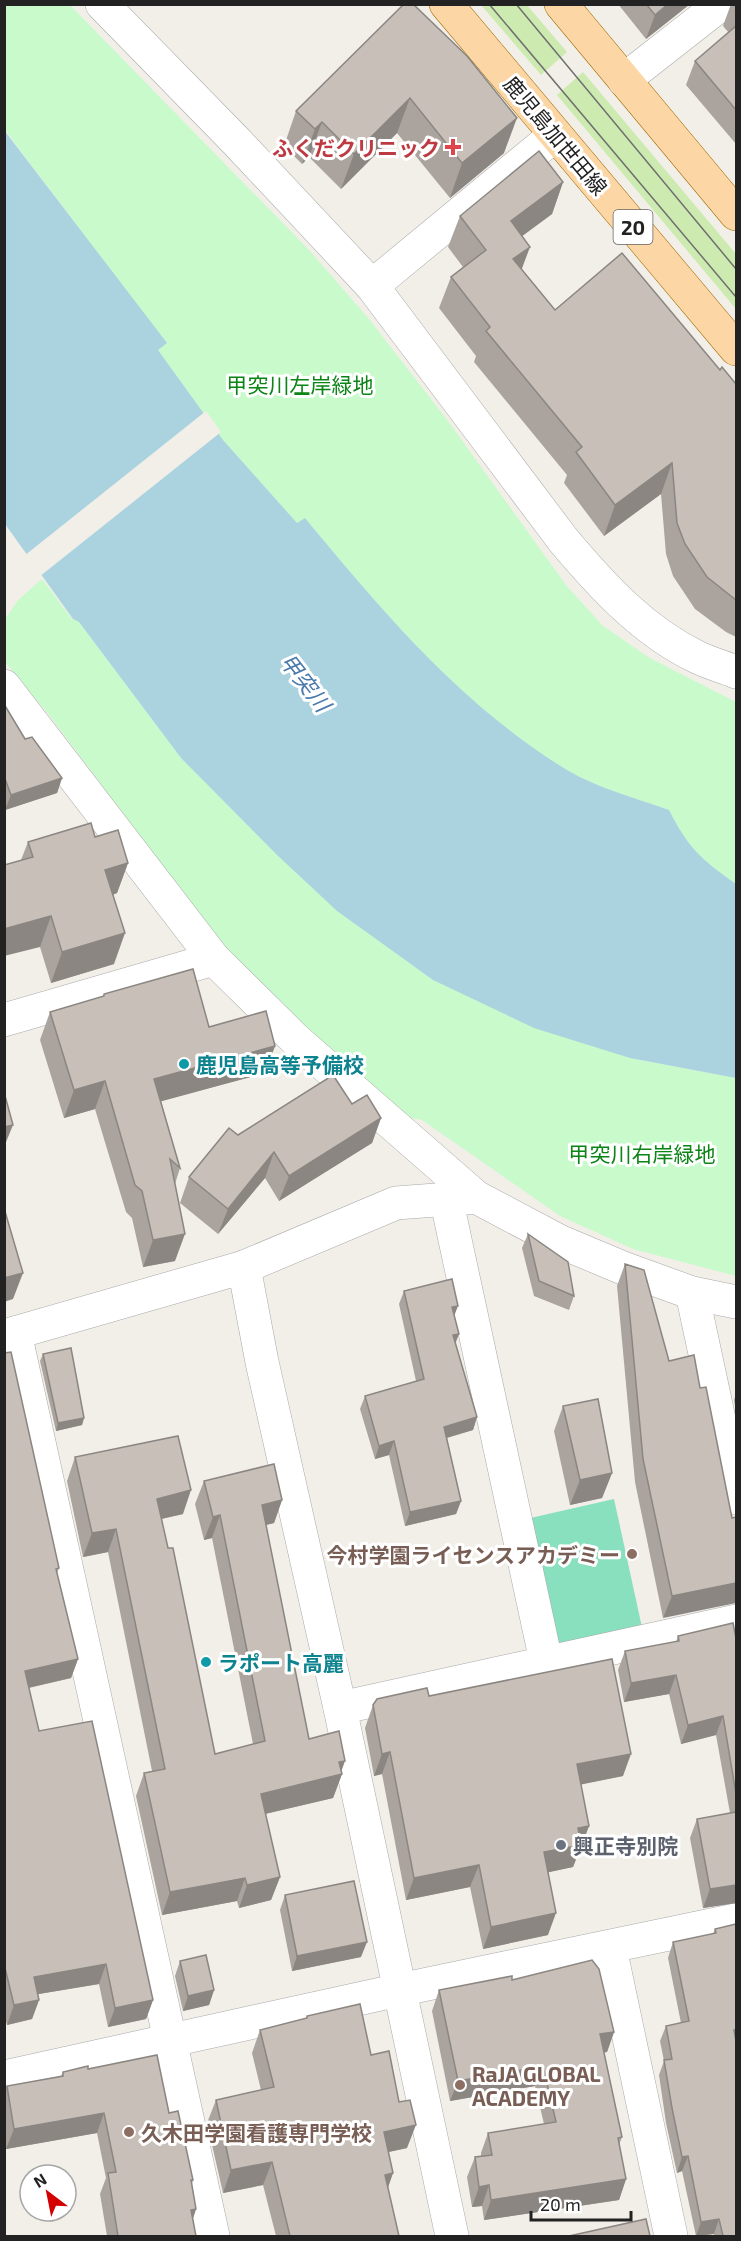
<svg xmlns="http://www.w3.org/2000/svg" width="741" height="2241" font-family="'Exo 2','Noto Sans JP',sans-serif">
	<style>
		.grass { fill: #cdebb0 }
		.park { fill: #c8facc }
		.pitch { fill: #88e0be }
		.water { fill: #aad3df }
		.pier { fill: #f2efe9 }
		.lines { fill: none; stroke-linecap: round; stroke-linejoin: round }
		.minor-casing { stroke: #a9a9a9; stroke-width: 34 }
		.major-casing { stroke: #a06b00; stroke-width: 34 }
		.minor { stroke: #fff; stroke-width: 33 }
		.major { stroke: #fcd6a4; stroke-width: 33 }
		.tram { stroke: #707070; stroke-width: 1.5 }
		.wall { fill: #aba49e }
		.shaded-wall { fill: #8b8681 }
		.building { fill: #c7bfb8; stroke: #8b8681; stroke-width: 1.5 }
		.health-dot { fill: #e0444e; stroke: #fff; stroke-width: 2 }
		.culture-dot { fill: #0f9aa8; stroke: #fff; stroke-width: 2 }
		.education-dot { fill: #8d6e63; stroke: #fff; stroke-width: 2 }
		.worship-dot { fill: #6b7280; stroke: #fff; stroke-width: 2 }
		.labels { text-anchor: middle; dominant-baseline: central; stroke-width: 6; stroke-linejoin: round; paint-order: stroke }
		.shield { fill: #fff; stroke: #646464; stroke-width: 1.5 }
		.shield-label { font-size: 20px; font-weight: bold; fill: #222 }
		.street-label { font-size: 21px; fill: #222; stroke: #fff }
		.health-label { font-size: 21px; font-weight: bold; fill: #be3a42; stroke: #fff; text-anchor: end }
		.park-label { font-size: 21px; fill: #0c8416; stroke: #fff }
		.culture-label { font-size: 21px; font-weight: bold; fill: #0d838f; stroke: #fff; text-anchor: start }
		.education-label { font-size: 21px; font-weight: bold; fill: #785e54; stroke: #fff; text-anchor: start }
		.worship-label { font-size: 21px; font-weight: bold; fill: #5b616d; stroke: #fff; text-anchor: start }
		.water-label { font-size: 22px; font-style: italic; fill: #4a7aab; stroke: #fff }
	</style>
	<rect width="100%" height="100%" fill="#f2efe9"/>
	<g class="grass">
		<polygon points="481,5 527,5 567,52 541,75"/>
		<polygon points="583,72 736,254 736,309 557,95"/>
	</g>
	<g class="park">
		<path d="M5,5H70L309,250L369,319L448,421L566,585L602,625L648,657L736,702V884C701,859 689,849 669,810C635,798 598,788 567,770C462,706 382,611 305,518L297,523L223,440L158,350L166,343L5,130Z"/>
		<polygon points="42,579 72,619 79,622 181,758 277,855 337,911 433,980 630,1058 736,1078 736,1276 633,1249 560,1216 422,1120 406,1117 299,1024 228,953 49,715 5,662 5,619 18,600"/>
	</g>
	<polygon class="pitch" points="614,1499 643,1632 566,1650 553,1640 526,1519"/>
	<path class="water" d="M4,130L167,343L158,350L223,440L297,523L305,518C382,611 462,706 567,770C598,788 635,798 669,810C689,849 701,859 736,884V1078L630,1058L534,1028L433,980L337,911L277,855L181,758L79,622L73,619L5,524Z"/>
	<polygon class="pier" points="206,411 221,432 39,577 24,556"/>
	<g class="lines">
		<defs>
			<g id="minor">
				<path d="M102,4L236,141L372,286L564,541C602,586 643,631 697,657C709,663 724,667 736,672"/>
				<polyline points="624,80 721,4"/>
				<polyline points="372,286 555,135"/>
				<polyline points="4,686 214,959 296,1040 476,1197"/>
				<polyline points="4,1020 214,959"/>
				<polyline points="446,1198 546,1661"/>
				<polyline points="244,1267 262,1362 340,1708 452,2236"/>
				<polyline points="692,1293 736,1498"/>
				<polyline points="15,1333 213,2236"/>
				<polyline points="4,1336 244,1267 396,1203 476,1197 561,1242 623,1268 692,1293 736,1302"/>
				<polyline points="340,1708 736,1621"/>
				<polyline points="610,1948 671,2236"/>
				<polyline points="4,2077 399,1990 736,1920"/>
			</g>
			<g id="major">
				<polyline points="446,4 736,349"/>
				<polyline points="561,4 736,214"/>
			</g>
		</defs>
		<use href="#minor" class="minor-casing"/>
		<use href="#major" class="major-casing"/>
		<use href="#minor" class="minor"/>
		<use href="#major" class="major"/>
		<g class="tram">
			<polyline points="489,4 736,297"/>
			<polyline points="516,4 736,269"/>
		</g>
	</g>
	<g class="wall">
		<polygon points="404,4 504,153 450,198 397,133 341,189 309,157 302,164 284,146 296,111"/>
		<polygon points="618,4 690,4 646,39"/>
		<polygon points="731,4 736,4 736,144 686,85 695,61 729,33 723,26"/>
		<polygon points="563,182 552,214 522,236 522,269 555,310 720,370 736,384 736,637 726,632 695,609 673,576 666,554 661,494 604,536 564,483 567,475 474,362 476,356 439,308 451,277 463,267 448,247 460,216"/>
		<polygon points="4,704 25,739 62,778 57,793 5,810"/>
		<polygon points="95,837 128,863 117,893 113,895 114,964 51,983 40,947 21,860 28,842"/>
		<polygon points="104,994 209,1027 275,1046 265,1073 161,1101 180,1168 175,1184 175,1261 143,1267 132,1218 126,1212 95,1109 64,1118 40,1040 50,1012 103,997"/>
		<polygon points="352,1104 381,1118 372,1143 279,1201 265,1178 218,1234 180,1203 189,1177 238,1135"/>
		<polygon points="528,1234 574,1296 569,1310 534,1296 522,1248"/>
		<polygon points="625,1264 669,1361 700,1388 732,1518 663,1618 635,1482 617,1286"/>
		<polygon points="404,1291 454,1315 455,1343 477,1417 473,1430 447,1438 461,1501 456,1514 405,1526 389,1455 375,1459 360,1409 365,1396 416,1381 399,1304"/>
		<polygon points="4,1353 59,1568 57,1573 78,1659 71,1678 29,1688 39,1731 153,2000 146,2019 108,2027 99,1984 38,1994 39,2000 32,2019 7,2025 4,2015"/>
		<polygon points="43,1354 84,1418 82,1425 56,1431 40,1361"/>
		<polygon points="736,1394 736,1411 734,1400"/>
		<polygon points="563,1406 612,1473 602,1498 570,1505 554,1431"/>
		<polygon points="75,1457 183,1514 161,1519 215,1754 253,1744 212,1538 204,1540 195,1504 204,1481 282,1500 274,1523 266,1525 309,1739 341,1772 342,1774 333,1798 265,1814 280,1877 271,1900 239,1908 237,1901 162,1915 136,1796 144,1773 152,1771 108,1552 83,1557 67,1481"/>
		<polygon points="678,1636 736,1638 736,1903 703,1908 690,1838 697,1819 730,1813 716,1735 681,1744 669,1694 624,1702 618,1670 625,1651 676,1642"/>
		<polygon points="429,1696 623,1776 581,1784 589,1826 573,1867 548,1872 548,1935 483,1949 470,1887 406,1900 382,1774 374,1776 365,1728 373,1705"/>
		<polygon points="285,1895 361,1957 292,1971 280,1910"/>
		<polygon points="715,1929 736,2236 714,2236 714,2234 696,2236 682,2171 677,2173 666,2123 659,2075 664,2061 660,2041 666,2026 681,2023 668,1958 673,1942 713,1934"/>
		<polygon points="180,1961 214,1990 209,2005 183,2011 175,1976"/>
		<polygon points="512,1980 614,2032 607,2052 604,2052 622,2137 619,2145 626,2179 619,2200 484,2220 482,2206 472,2207 467,2177 475,2157 481,2156 481,2153 488,2133 544,2124 535,2086 450,2101 432,2011 439,1990"/>
		<polygon points="307,2016 371,2055 407,2148 388,2152 393,2173 388,2187 399,2236 276,2236 263,2185 223,2193 207,2123 216,2100 261,2090 252,2053 260,2030 306,2019"/>
		<polygon points="88,2069 169,2113 193,2180 192,2184 196,2209 193,2219 196,2236 107,2236 100,2194 106,2178 97,2133 6,2149 4,2138 4,2091 7,2086 61,2076 63,2072"/>
	</g>
	<g class="shaded-wall">
		<polygon points="668,4 690,4 646,39 655,15"/>
		<polygon points="410,98 397,133 341,189 354,154"/>
		<polygon points="517,118 504,153 450,198 462,163"/>
		<polygon points="322,122 309,157 302,164 315,129"/>
		<polygon points="563,182 552,214 499,253 511,221"/>
		<polygon points="530,247 518,279 513,259"/>
		<polygon points="672,463 661,494 604,536 615,505"/>
		<polygon points="62,778 57,793 5,810 11,795"/>
		<polygon points="128,863 117,893 94,900 105,870"/>
		<polygon points="51,916 40,947 4,956 4,929"/>
		<polygon points="125,933 114,964 51,983 62,952"/>
		<polygon points="275,1046 265,1073 144,1106 154,1079"/>
		<polygon points="105,1081 95,1109 64,1118 74,1090"/>
		<polygon points="381,1118 372,1143 279,1201 289,1176"/>
		<polygon points="13,1125 4,1147 4,1127"/>
		<polygon points="274,1152 265,1178 218,1234 228,1209"/>
		<polygon points="185,1234 175,1261 143,1267 153,1240"/>
		<polygon points="23,1273 13,1299 4,1302 4,1278"/>
		<polygon points="458,1306 453,1319 452,1307"/>
		<polygon points="459,1334 454,1347 453,1335"/>
		<polygon points="477,1417 473,1430 439,1440 444,1427"/>
		<polygon points="84,1418 82,1425 56,1431 58,1423"/>
		<polygon points="394,1441 389,1455 375,1459 379,1446"/>
		<polygon points="612,1473 602,1498 570,1505 580,1480"/>
		<polygon points="191,1490 183,1514 148,1522 157,1499"/>
		<polygon points="282,1500 274,1523 253,1528 262,1505"/>
		<polygon points="461,1501 456,1514 405,1526 410,1512"/>
		<polygon points="220,1515 212,1538 204,1540 213,1517"/>
		<polygon points="116,1529 108,1552 83,1557 92,1533"/>
		<polygon points="736,1583 736,1603 663,1618 672,1596"/>
		<polygon points="78,1659 71,1678 18,1690 25,1671"/>
		<polygon points="676,1675 669,1694 624,1702 631,1683"/>
		<polygon points="723,1716 716,1735 681,1744 688,1725"/>
		<polygon points="390,1752 382,1774 374,1776 382,1754"/>
		<polygon points="631,1754 623,1776 569,1787 577,1764"/>
		<polygon points="345,1761 340,1775 342,1774 333,1798 252,1817 261,1794 339,1762"/>
		<polygon points="589,1826 573,1867 536,1875 544,1852 578,1828"/>
		<polygon points="479,1865 470,1887 406,1900 414,1878"/>
		<polygon points="280,1877 271,1900 239,1908 247,1885"/>
		<polygon points="245,1878 237,1901 162,1915 170,1892"/>
		<polygon points="736,1878 736,1903 703,1908 710,1889"/>
		<polygon points="556,1913 548,1935 483,1949 491,1927"/>
		<polygon points="367,1942 361,1957 292,1971 297,1956"/>
		<polygon points="106,1964 99,1984 27,1996 34,1977"/>
		<polygon points="214,1990 209,2005 183,2011 188,1996"/>
		<polygon points="39,2000 32,2019 7,2025 14,2005"/>
		<polygon points="153,2000 146,2019 108,2027 115,2008"/>
		<polygon points="614,2032 607,2052 593,2055 600,2034"/>
		<polygon points="543,2066 535,2086 450,2101 458,2081"/>
		<polygon points="104,2113 97,2133 6,2149 14,2129"/>
		<polygon points="416,2125 407,2148 375,2155 384,2132"/>
		<polygon points="688,2156 682,2171 677,2173 682,2157"/>
		<polygon points="272,2162 263,2185 223,2193 231,2170"/>
		<polygon points="393,2173 385,2196 385,2175"/>
		<polygon points="626,2179 619,2200 484,2220 491,2200"/>
		<polygon points="489,2185 482,2206 472,2207 479,2187"/>
		<polygon points="196,2209 189,2230 191,2210"/>
		<polygon points="719,2219 714,2234 696,2236 701,2222"/>
	</g>
	<g class="building">
		<polygon points="404,4 413,4 467,56 517,118 462,163 410,98 354,154 322,122 315,129 296,111"/>
		<polygon points="646,4 668,4 655,15"/>
		<polygon points="736,26 736,110 695,61"/>
		<polygon points="539,151 563,182 511,221 530,247 513,259 555,310 622,253 720,370 722,367 736,384 736,600 707,577 685,544 677,523 672,463 615,505 576,452 582,447 486,331 490,327 451,277 486,250 460,216"/>
		<polygon points="4,704 25,739 32,737 62,778 11,795 4,776"/>
		<polygon points="91,823 95,837 118,830 128,863 105,870 125,933 62,952 51,916 4,929 4,865 33,857 28,842"/>
		<polygon points="193,969 209,1027 266,1011 275,1046 154,1079 180,1168 170,1159 185,1234 153,1240 142,1191 135,1185 105,1081 74,1090 50,1012 104,996 104,994"/>
		<polygon points="333,1075 352,1104 367,1095 381,1118 289,1176 274,1152 228,1209 189,1177 229,1128 238,1135"/>
		<polygon points="4,1092 13,1125 4,1127"/>
		<polygon points="4,1208 23,1273 4,1278"/>
		<polygon points="528,1234 568,1262 574,1296 539,1281"/>
		<polygon points="625,1264 644,1270 669,1361 694,1355 700,1388 706,1387 732,1518 736,1517 736,1583 672,1596 643,1459"/>
		<polygon points="452,1279 458,1306 452,1307 459,1334 453,1335 477,1417 444,1427 461,1501 410,1512 394,1441 379,1446 365,1396 424,1379 404,1291"/>
		<polygon points="71,1348 84,1418 58,1423 43,1354"/>
		<polygon points="11,1352 59,1568 56,1569 78,1659 25,1671 39,1731 92,1721 153,2000 115,2008 106,1964 34,1977 39,2000 14,2005 4,1964 4,1353"/>
		<polygon points="598,1399 612,1473 580,1480 563,1406"/>
		<polygon points="178,1436 191,1490 157,1499 168,1548 173,1548 215,1754 265,1741 220,1515 213,1517 204,1481 274,1464 282,1500 262,1505 309,1739 339,1731 345,1761 339,1762 342,1774 261,1794 280,1877 247,1885 245,1878 170,1892 144,1773 165,1769 116,1529 92,1533 75,1457"/>
		<polygon points="733,1623 736,1638 736,1794 723,1716 688,1725 676,1675 631,1683 625,1651 679,1641 678,1636"/>
		<polygon points="612,1659 631,1754 577,1764 589,1826 578,1828 581,1845 544,1852 556,1913 491,1927 479,1865 414,1878 390,1752 382,1754 373,1705 377,1699 427,1688 429,1696"/>
		<polygon points="736,1812 736,1885 710,1889 697,1819"/>
		<polygon points="354,1881 367,1942 297,1956 285,1895"/>
		<polygon points="736,1924 736,2030 734,2030 736,2041 736,2236 723,2236 719,2219 701,2222 688,2156 682,2157 672,2108 664,2060 672,2059 666,2026 689,2021 673,1942 716,1933 715,1929"/>
		<polygon points="206,1955 214,1990 188,1996 180,1961"/>
		<polygon points="592,1960 599,1969 614,2032 600,2034 622,2137 618,2138 626,2179 491,2200 489,2185 479,2187 475,2157 492,2155 488,2133 556,2122 543,2066 458,2081 439,1990 512,1976 512,1980"/>
		<polygon points="360,2004 371,2055 389,2051 399,2102 410,2100 416,2125 384,2132 393,2173 385,2175 399,2236 290,2236 272,2162 231,2170 216,2100 274,2087 260,2030 307,2018 307,2016"/>
		<polygon points="157,2055 169,2113 178,2111 193,2180 191,2180 196,2209 191,2210 196,2236 118,2236 108,2173 116,2172 104,2113 14,2129 7,2086 63,2076 63,2072 88,2066 88,2069"/>
		<polygon points="646,2219 650,2236 569,2236"/>
	</g>
	<path class="health-dot" d="M450 138h6v6h6v6h-6v6h-6v-6h-6v-6h6z"/>
	<g class="culture-dot">
		<circle cx="184" cy="1064" r="6"/>
		<circle cx="206" cy="1662" r="6"/>
	</g>
	<g class="education-dot">
		<circle cx="632" cy="1554" r="6"/>
		<circle cx="460" cy="2085" r="6"/>
		<circle cx="129" cy="2132" r="6"/>
	</g>
	<circle class="worship-dot" cx="561" cy="1845" r="6"/>
	<g class="labels">
		<rect class="shield" x="613.5" y="210" width="39" height="34" rx="4.5"/>
		<g class="shield-label">
			<text x="633" y="227">20</text>
		</g>
		<g class="street-label">
			<text transform="translate(556 135) rotate(50)">鹿児島加世田線</text>
		</g>
		<g class="health-label">
			<text x="440" y="147">ふくだクリニック</text>
		</g>
		<g class="park-label">
			<text x="300" y="384">甲突川左岸緑地</text>
			<text x="642" y="1153">甲突川右岸緑地</text>
		</g>
		<g class="culture-label">
			<text x="196" y="1064">鹿児島高等予備校</text>
			<text x="218" y="1662">ラポート高麗</text>
		</g>
		<g class="education-label">
			<text x="620" y="1554" text-anchor="end">今村学園ライセンスアカデミー</text>
			<text x="472" y="2073">RaJA GLOBAL<tspan x="472" dy="24">ACADEMY</tspan></text>
			<text x="141" y="2132">久木田学園看護専門学校</text>
		</g>
		<g class="worship-label">
			<text x="573" y="1845">興正寺別院</text>
		</g>
		<g class="water-label">
			<text transform="translate(306 682) rotate(52)">甲突川</text>
		</g>
	</g>
	<rect width="741" height="2241" fill="none" stroke="#222222" stroke-width="12"/>
	<g transform="translate(48 2193) rotate(328)"><circle r="28" fill="#ffffff" stroke="#a7a7a7" stroke-width="1.5"/>
	<path d="M0-4.5L10 22L0 15L-10 22Z" fill="#d40000"/>
	<text y="-9" font-size="16" font-weight="bold" text-anchor="middle" fill="#222222">N</text>
	</g>
	<path d="M531 2211v9h100v-9" fill="none" stroke="#222222" stroke-width="3"/>
	<text x="540" y="2211" font-size="18" fill="#222222" stroke="#ffffff" stroke-width="4.5" paint-order="stroke">20 m</text>
</svg>
